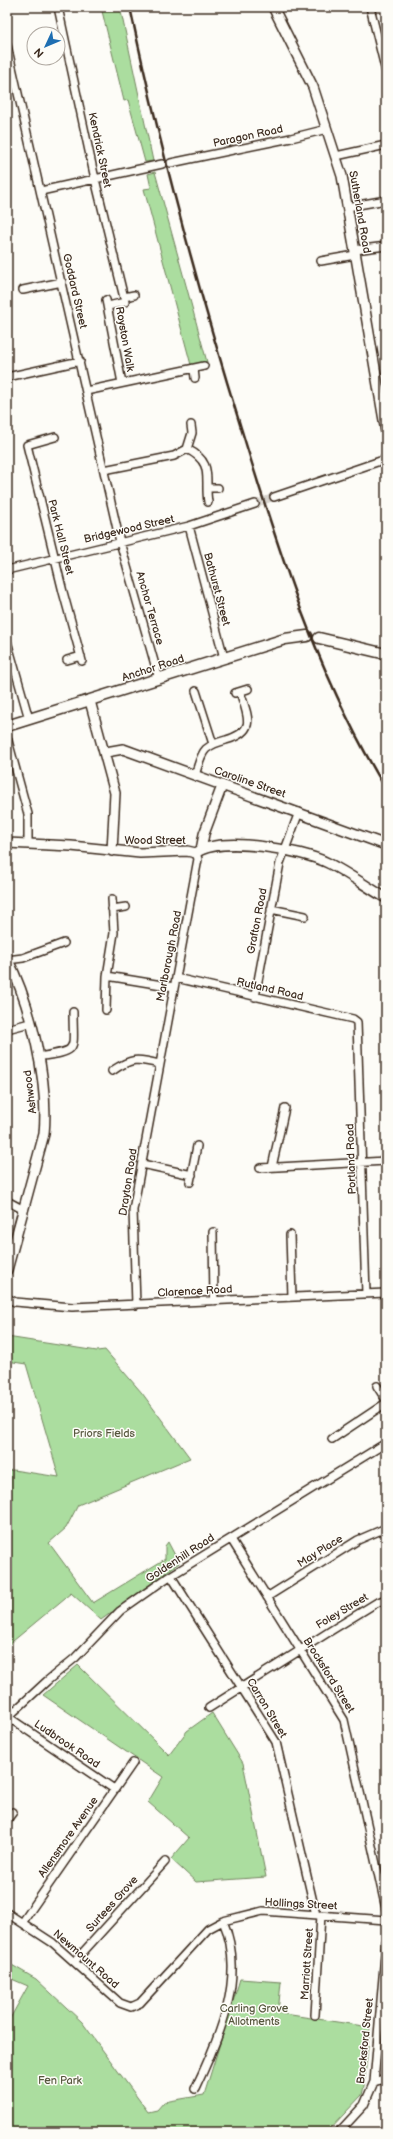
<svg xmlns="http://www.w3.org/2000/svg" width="393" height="2139" viewBox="0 0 393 2139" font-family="'Balsamiq Sans',sans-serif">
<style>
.green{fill:#abdd9f;stroke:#73845e}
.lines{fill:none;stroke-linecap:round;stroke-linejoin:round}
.minor-tunnel{stroke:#d6d2cc;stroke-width:7;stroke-dasharray:7 3.5;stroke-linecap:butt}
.minor-casing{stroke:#3b2a1e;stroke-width:10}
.tertiary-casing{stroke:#3b2a1e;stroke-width:12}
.secondary-casing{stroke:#3b2a1e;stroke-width:13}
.minor{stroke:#fdfcf7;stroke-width:7}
.tertiary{stroke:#fdfcf7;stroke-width:9}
.secondary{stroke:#fdfcf7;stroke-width:10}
.rail{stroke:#3b2a1e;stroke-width:2.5}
.labels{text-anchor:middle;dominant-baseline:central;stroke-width:3;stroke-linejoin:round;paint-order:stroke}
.street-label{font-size:11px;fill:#3b2a1e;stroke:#fdfcf7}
.park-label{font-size:11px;fill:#57573e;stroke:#fdfcf7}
</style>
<rect width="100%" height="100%" fill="#fdfcf7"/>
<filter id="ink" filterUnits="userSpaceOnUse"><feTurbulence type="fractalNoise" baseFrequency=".025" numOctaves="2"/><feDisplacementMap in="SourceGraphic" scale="8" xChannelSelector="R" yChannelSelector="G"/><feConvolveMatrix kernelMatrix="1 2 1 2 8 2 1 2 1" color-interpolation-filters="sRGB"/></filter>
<g filter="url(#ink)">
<!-- green -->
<path class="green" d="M101,7H120L153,161L145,162L128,100L124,101Z
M155,172L207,362L191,365L144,189L151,188L148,174Z
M7,1337L97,1351L105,1350L142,1393L190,1458L78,1505L66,1528L49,1543L93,1603L165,1559V1546L168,1542L179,1563L101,1620L71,1593L7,1646V1471L13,1470L59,1477L26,1364L7,1361Z
M78,1665L169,1755L187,1731L212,1713L243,1763L266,1877L196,1882L171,1859L189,1838L148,1802L163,1777L43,1695Z
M10,1964L36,1979L82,2022L148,2112L157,2110L164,2102L204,2095L240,1979L281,1982L278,2013L370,2027L364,2086L362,2095L327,2132H7V2024L28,1986L7,1977V1969Z"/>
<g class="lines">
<!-- minor-tunnel -->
<path class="minor-tunnel" d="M255,504L274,497"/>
<defs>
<path id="minor" d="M58,7L95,179L125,302L108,306
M370,7L386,72
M7,45L120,542L159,679
M336,156L386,145
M171,163L291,138L327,129
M41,191L162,164
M347,207L386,200
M355,250L386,246
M321,261L355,255
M23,290L62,282
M124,297L134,295
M106,300L122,383
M194,369L195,378
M7,377L80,361
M86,391L204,366
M55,437L27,445L63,592L82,661
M187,449C215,463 204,478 208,502
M187,449L192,433L191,425
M104,470L174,456L187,449
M208,488H218
M274,497L386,459
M189,526L224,658
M7,570L189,526L255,504
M7,641L29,719
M67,660L81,656
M196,691L213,744
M235,693L248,689
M7,737L28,814V844
M195,775C198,767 200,755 206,749C212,744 218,742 226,740C257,731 248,717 240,692
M112,909L126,907
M271,909L305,916
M7,960L23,958L64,943
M107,976L174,987
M176,978L353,1019L357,1022L366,1294
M255,997L280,863L299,812
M106,1010L107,976L114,933L112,899
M7,1029L30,1023
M38,1057C80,1050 73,1053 73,1012
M112,1071C131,1058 137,1058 159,1064
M142,1164L192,1175
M272,1167L285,1108
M260,1168L386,1161
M190,1182L197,1146
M7,1201L22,1209
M213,1232L214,1301
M290,1235L292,1297
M7,1298L15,1302L72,1307L386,1293
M136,1305L133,1210L198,859L196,853
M377,1386L386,1400
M332,1439L386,1403
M231,1539L344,1720L386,1909
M171,1576L276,1742L316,1915
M267,1597L358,1540L386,1528
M209,1708L332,1630L376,1603L386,1599
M8,1717L114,1789
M7,1718L47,1681L75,1658L120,1611L167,1578L386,1443
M7,1820L13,1812
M7,1913L53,1943L120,2003L131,2007L140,2003L208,1929L223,1921L263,1911L386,1920
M22,1923L133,1763
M75,1961L165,1862
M315,2015L321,1915
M374,2082L386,2078
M195,2089C219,2039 247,1976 223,1921
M339,2132L364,2105L374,2082L386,1942"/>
<path id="tertiary" d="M273,7L313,87L342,176L386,432
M90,701L115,793L112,851
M106,752L123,749L386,845
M7,843L71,846L140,853L187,851L196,853C221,835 302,850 328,863C348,873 367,887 386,898
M201,850L204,834L222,786
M7,958C31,1005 49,1082 44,1134L7,1270"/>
<path id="secondary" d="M319,638L386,654
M7,726L285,639L307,636"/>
</defs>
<!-- minor casing -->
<use href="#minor" class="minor-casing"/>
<!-- tertiary casing -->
<use href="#tertiary" class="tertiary-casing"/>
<!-- secondary casing -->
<use href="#secondary" class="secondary-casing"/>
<!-- minor -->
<use href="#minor" class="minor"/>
<!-- tertiary -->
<use href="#tertiary" class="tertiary"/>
<!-- secondary -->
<use href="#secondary" class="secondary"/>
<!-- rail -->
<path class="rail" d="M130,7C160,149 198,289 241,428C279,552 318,677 386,789"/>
</g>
</g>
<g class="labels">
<!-- street labels -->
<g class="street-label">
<text transform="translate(248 136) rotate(-12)">Paragon Road</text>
<text transform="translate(100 150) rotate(78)">Kendrick Street</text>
<text transform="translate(360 212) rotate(80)">Sutherland Road</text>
<text transform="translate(75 291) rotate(77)">Goddard Street</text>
<text transform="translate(125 339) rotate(80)">Royston Walk</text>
<text transform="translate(129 529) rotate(-13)">Bridgewood Street</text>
<text transform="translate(61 537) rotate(76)">Park Hall Street</text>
<text transform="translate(217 589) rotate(75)">Bathurst Street</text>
<text transform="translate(150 608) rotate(74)">Anchor Terrace</text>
<text transform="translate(153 668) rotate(-18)">Anchor Road</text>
<text transform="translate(250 782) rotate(19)">Caroline Street</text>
<text x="155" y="840">Wood Street</text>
<text transform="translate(257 921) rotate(-79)">Grafton Road</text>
<text transform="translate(169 956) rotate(-79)">Marlborough Road</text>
<text transform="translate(270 989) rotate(13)">Rutland Road</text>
<text transform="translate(30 1092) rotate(-97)">Ashwood</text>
<text transform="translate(351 1159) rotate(-92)">Portland Road</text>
<text transform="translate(128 1182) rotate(-81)">Drayton Road</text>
<text transform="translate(195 1291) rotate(-3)">Clarence Road</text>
<text transform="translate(320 1551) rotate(-32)">May Place</text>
<text transform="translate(180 1558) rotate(-33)">Goldenhill Road</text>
<text transform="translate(342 1611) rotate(-31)">Foley Street</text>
<text transform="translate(329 1675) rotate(58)">Brocksford Street</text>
<text transform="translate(267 1708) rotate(59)">Carron Street</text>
<text transform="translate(67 1744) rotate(34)">Ludbrook Road</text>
<text transform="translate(68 1837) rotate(-55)">Allensmore Avenue</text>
<text transform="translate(112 1904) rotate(-48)">Surtees Grove</text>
<text transform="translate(301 1904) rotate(3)">Hollings Street</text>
<text transform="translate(86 1959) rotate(41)">Newmount Road</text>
<text transform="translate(307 1964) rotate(-86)">Marriott Street</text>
<text transform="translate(365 2041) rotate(-84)">Brocksford Street</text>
</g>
<!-- park labels -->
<g class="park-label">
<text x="104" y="1433">Priors Fields</text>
<text x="254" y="2008">Carling Grove<tspan x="254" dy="13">Allotments</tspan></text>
<text x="60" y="2080">Fen Park</text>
</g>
</g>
<!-- margin -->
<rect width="393" height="2139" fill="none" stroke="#fdfcf7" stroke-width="24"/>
<rect x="12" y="12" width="369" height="2115" fill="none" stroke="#3b2a1e" stroke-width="1.5" filter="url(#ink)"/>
<!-- north arrow -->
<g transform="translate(46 46) rotate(226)"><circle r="19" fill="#fdfcf7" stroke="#afa8a0"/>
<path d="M0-3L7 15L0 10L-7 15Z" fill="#1f6fb2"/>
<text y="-6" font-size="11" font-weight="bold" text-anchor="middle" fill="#3b2a1e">N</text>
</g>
</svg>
